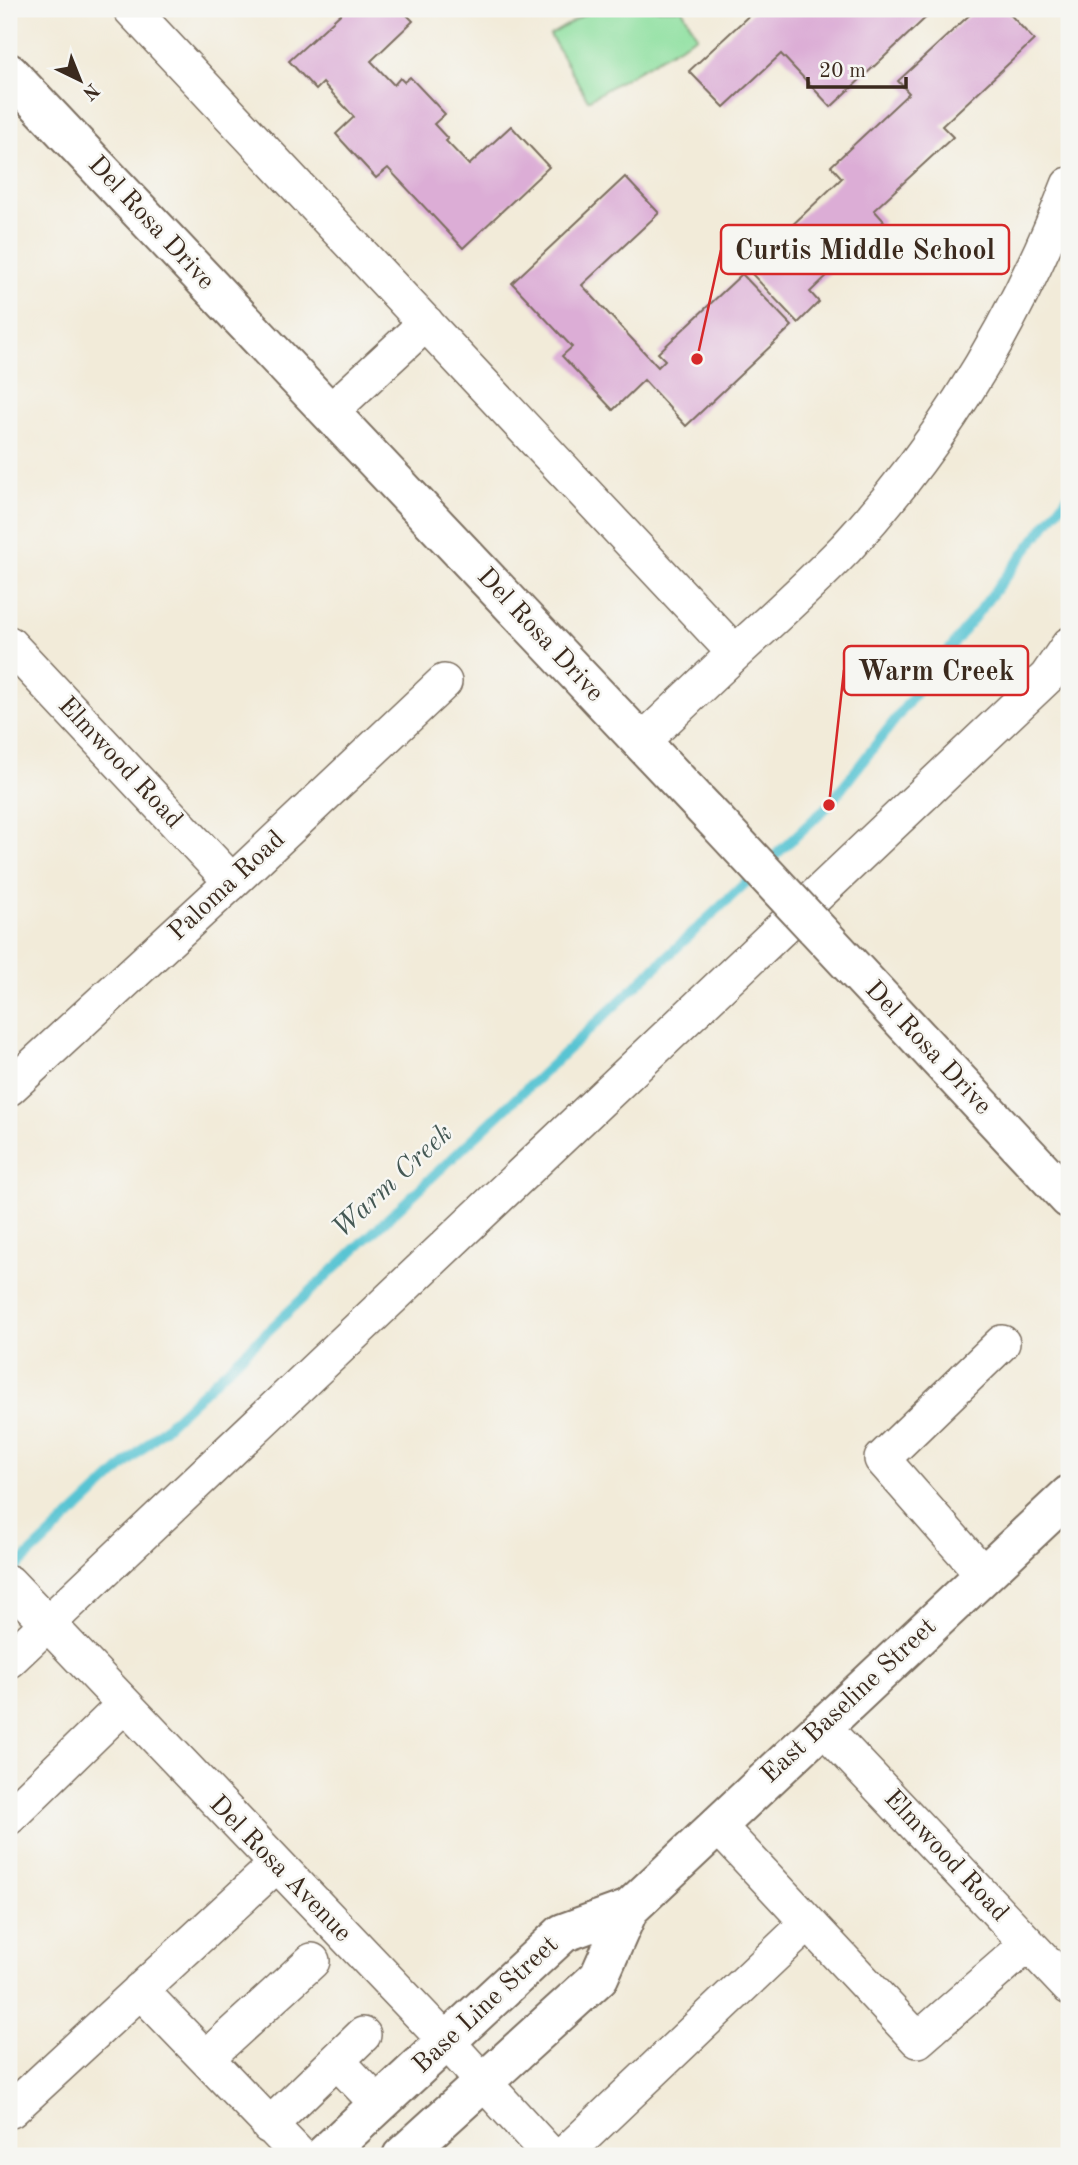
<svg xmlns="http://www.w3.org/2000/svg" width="1078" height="2165" viewBox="0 0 1078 2165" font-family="'Old Standard TT',serif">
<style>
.park{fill:#8fe0a0;stroke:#65855f;stroke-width:2}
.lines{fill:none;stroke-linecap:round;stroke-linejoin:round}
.stream{stroke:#59c4d3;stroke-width:10}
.building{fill:#dcadd6}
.minor-casing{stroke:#7b6e5f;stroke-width:38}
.major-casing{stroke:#7b6e5f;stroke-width:42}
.minor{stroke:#fff;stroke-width:35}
.major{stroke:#fff;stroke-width:38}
.major-bridge-casing{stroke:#7b6e5f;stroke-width:42;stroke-linecap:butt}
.major-bridge{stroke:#fff;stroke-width:38}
.labels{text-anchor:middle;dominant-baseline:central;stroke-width:5;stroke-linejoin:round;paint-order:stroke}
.street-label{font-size:26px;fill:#3b2a1e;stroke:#f6f6f2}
.water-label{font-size:28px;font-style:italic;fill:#445854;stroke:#f6f6f2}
.leader{fill:none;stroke:#d62828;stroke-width:2.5}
.callout-dot{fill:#d62828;stroke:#f6f6f2;stroke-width:2.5}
.callout{fill:#f6f6f2;stroke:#d62828;stroke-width:2.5}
.callout-label{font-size:28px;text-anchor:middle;font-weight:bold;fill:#3b2a1e}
</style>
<rect width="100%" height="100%" fill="#f6f6f2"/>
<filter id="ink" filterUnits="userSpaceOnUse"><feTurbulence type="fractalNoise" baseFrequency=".0143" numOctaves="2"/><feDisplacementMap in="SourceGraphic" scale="14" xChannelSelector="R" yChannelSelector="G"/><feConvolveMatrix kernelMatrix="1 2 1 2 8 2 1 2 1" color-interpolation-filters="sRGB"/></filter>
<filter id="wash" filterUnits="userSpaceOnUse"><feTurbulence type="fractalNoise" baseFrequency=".00686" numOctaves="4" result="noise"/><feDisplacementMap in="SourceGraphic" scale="28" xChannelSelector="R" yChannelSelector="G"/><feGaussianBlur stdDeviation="1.57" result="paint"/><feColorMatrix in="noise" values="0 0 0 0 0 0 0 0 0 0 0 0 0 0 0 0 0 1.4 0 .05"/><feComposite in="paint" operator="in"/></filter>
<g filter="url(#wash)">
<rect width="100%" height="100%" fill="#f2ebd9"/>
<!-- park -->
<path class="park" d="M594,9H682L697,36L588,100L550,35Z"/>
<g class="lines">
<!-- stream -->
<path class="stream" d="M765,865L829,805L1069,495
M9,1574L754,875"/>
</g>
<g id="blocks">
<!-- building -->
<path class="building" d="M346,9H401L413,21L371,61L394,85L400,78L404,82L410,77L445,114L434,124L448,139L446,141L469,165L511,126L549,167L463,248L388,168L376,178L342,141L336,134L354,117L323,83L316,90L289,61Z
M756,9H935L831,107L781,54L724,107L689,71Z
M976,9H1005L1034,40L942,126L953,137L874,210L884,221L810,292L819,302L798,323L737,258L758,238L768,248L842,178L831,166L909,93L898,81Z
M625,177L659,213L582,285L658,367L665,360L658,353L742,274L792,326L686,426L644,380L613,410L562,356L572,347L512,283Z"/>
</g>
</g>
<g filter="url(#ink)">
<use href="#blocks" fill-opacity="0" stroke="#7b6e5f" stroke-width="2"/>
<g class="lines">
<defs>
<path id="minor" d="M131,9L735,653
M330,412L426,323
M9,644L232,882
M641,742C676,710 710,676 745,644C779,613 813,582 845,549C942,444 1017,319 1069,185
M9,1088L232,882L444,682
M984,1575L882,1459L1002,1343
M9,1583L446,2041L551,2156
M9,1660L1047,677L1069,645
M822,1726L1069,1987
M9,1817L124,1705
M717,1825L918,2040L1028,1944
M140,1990L300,2156
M206,2058L312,1961
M337,2061L378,2104
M11,2110L276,1865
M269,2126L363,2035
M563,2156L808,1923"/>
<path id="major" d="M9,73L715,820
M815,927L1069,1199
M323,2156L563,1933L629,1909
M402,2156L599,1977L629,1909L1069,1495"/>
</defs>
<!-- minor casing -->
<use href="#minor" class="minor-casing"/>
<!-- major casing -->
<use href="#major" class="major-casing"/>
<!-- minor -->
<use href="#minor" class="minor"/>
<!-- major -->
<use href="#major" class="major"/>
<defs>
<path id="major-bridge" d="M715,820L815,927"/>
</defs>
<!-- major-bridge casing -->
<use href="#major-bridge" class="major-bridge-casing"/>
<!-- major-bridge -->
<use href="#major-bridge" class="major-bridge"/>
</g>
</g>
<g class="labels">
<!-- street labels -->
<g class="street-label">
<text transform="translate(151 223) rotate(47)">Del Rosa Drive</text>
<text transform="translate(540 635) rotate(47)">Del Rosa Drive</text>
<text transform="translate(120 763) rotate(47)">Elmwood Road</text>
<text transform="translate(227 886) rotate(-43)">Paloma Road</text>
<text transform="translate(928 1048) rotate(47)">Del Rosa Drive</text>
<text transform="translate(849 1701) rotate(-43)">East Baseline Street</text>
<text transform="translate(946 1856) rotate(47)">Elmwood Road</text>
<text transform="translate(280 1869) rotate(46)">Del Rosa Avenue</text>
<text transform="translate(486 2005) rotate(-43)">Base Line Street</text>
</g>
<!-- water labels -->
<g class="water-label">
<text transform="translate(393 1182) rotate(-43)">Warm Creek</text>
</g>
</g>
<!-- callouts -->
<path class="leader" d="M697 359L721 250M829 805L844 670"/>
<g class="callout-dot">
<circle cx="697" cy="359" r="7"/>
<circle cx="829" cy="805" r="7"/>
</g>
<g class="callout">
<rect x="721" y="225" width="288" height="49" rx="7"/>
<rect x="844" y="646" width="184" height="49" rx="7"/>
</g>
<g class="callout-label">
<text x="865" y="259">Curtis Middle School</text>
<text x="936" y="680">Warm Creek</text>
</g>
<!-- margin -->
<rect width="1078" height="2165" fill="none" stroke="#f6f6f2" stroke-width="35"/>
<!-- north arrow -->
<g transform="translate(80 80) rotate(137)" stroke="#f6f6f2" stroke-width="5" paint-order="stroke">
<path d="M0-5L12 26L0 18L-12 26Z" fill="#3b2a1e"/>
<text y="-10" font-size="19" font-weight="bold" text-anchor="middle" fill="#3b2a1e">N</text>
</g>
<!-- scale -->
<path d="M808 77v10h98v-10" fill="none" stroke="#3b2a1e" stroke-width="3.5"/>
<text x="819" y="77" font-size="21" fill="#3b2a1e" stroke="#f6f6f2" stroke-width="5" paint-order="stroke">20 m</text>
</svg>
